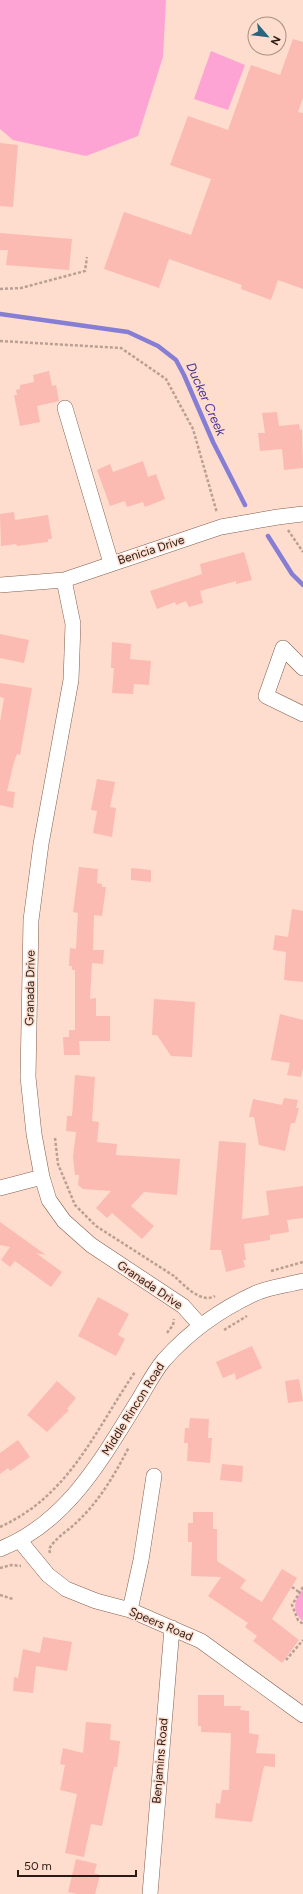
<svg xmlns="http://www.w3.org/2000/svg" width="303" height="1894" viewBox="0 0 303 1894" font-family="Figtree,sans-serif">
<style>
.green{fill:#fda4d4}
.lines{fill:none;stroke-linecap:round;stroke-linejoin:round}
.stream{stroke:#867ed4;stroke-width:4.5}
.building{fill:#fbbab2}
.minor-casing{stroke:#82604f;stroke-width:16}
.path{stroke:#ba9f93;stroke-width:2.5;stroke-dasharray:3 2;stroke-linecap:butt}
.minor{stroke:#fff;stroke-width:15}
.labels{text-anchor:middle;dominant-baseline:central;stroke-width:3;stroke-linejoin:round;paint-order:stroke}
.street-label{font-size:12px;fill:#291b14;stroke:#feddce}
.water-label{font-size:13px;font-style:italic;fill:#483499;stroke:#feddce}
</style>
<rect width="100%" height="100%" fill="#feddce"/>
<!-- green -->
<path class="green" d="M0,0H166L163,57L138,136L86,156L13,140L0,129Z
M211,51L245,65L228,110L194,99Z
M303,1589V1621C291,1611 294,1601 303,1589Z"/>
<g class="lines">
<!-- stream -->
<path class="stream" d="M0,314L128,332L158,346L176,360L184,375L213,442L245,505
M268,536L292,574L303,585"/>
</g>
<!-- building -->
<path class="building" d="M293,39L303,42V98L298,112L303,113V289L278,280L271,300L241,289L242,285L169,259L159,288L104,269L124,212L191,235L211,179L170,165L188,116L228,130L251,65L280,75Z
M0,143L18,145L13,207L0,206Z
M0,233L72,239L69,270L6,265L8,250H0Z
M49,371L52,386L56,385L59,401L37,406L40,422L20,426L14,395H17L16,390L20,389V385L34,382L33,375Z
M277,412L279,426L299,424L300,430L302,429L303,468L284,470L282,449L260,451L258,433H265L262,413Z
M143,461L148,477L156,474L165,499L145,507L143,502L127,507L125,501L110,506L97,470L110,464L113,472Z
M14,512L15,520L48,515L52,539H48V542L17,546L16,544L1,546L0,514Z
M244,552L252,580L236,584V581L200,591L203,603L189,607L186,601L176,605L175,602L157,609L150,591L202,574L200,564Z
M0,634L29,640L24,663L0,658Z
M112,642L131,644L130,659L151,661L149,685L134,684L133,694L112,693L114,668H111Z
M0,683L32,688L20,755L17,754L14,762L7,791L15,792L13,808L0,805V722L4,698L0,697Z
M97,779L115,782L110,807L116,808L112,837L93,833L97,811L91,810Z
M79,867L98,869L97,883L102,884V887H106L102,916L94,915L93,950H104L103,964L92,963L90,999L96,998V1016H110V1041H79L80,1055H64L63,1037H69V1030H75V970H72V966H69L70,948L76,949L78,913L73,912Z
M131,868L151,870V882L131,880Z
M292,909L303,911V982L284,980L286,952L273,950L275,935L288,937Z
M154,999L195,1002L192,1057L171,1056L157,1035H152Z
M280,1014L303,1020V1068L301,1077L287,1075L290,1063L271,1060Z
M75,1075L95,1077L92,1121L99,1122L97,1142L117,1144L116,1155L180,1159L177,1195L144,1192L131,1206L154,1226L142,1239L112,1213L107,1218L96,1208L111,1191L83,1189L78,1185L79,1175H75L73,1157L76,1132L66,1131L67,1116H72Z
M284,1098L298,1100L296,1108H299L295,1123H291L285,1151L259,1145L254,1117H249L253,1099L282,1105Z
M219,1141L246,1143L242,1219L269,1215L266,1191L303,1186V1218L287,1220L289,1232L270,1235V1240L244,1244L246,1260H243L245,1267L226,1272L221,1250H210Z
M0,1222L46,1255L36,1253L62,1272L51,1287L15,1261L10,1267L1,1260L10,1247L0,1245Z
M98,1297L129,1314L118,1335L125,1339L116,1356L78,1336Z
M252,1346L262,1368L236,1380L235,1373L223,1378L216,1362Z
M299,1379L303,1401L288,1403L285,1381Z
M57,1381L76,1398L67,1409L69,1410L47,1432L27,1415Z
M190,1418L209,1419L208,1438H212L210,1463L187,1461L188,1443H184L185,1428H189Z
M18,1440L30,1457L10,1471L8,1468L0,1474V1453Z
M222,1464L243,1466L242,1482L220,1480Z
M193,1512H213V1529H217V1561L246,1580L240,1588L262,1602L282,1569L297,1578L272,1619L299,1640L282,1663L253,1641L257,1636L245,1627L248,1623L208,1596L221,1577L191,1576L192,1542H188V1523H193Z
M43,1637L72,1642L67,1671L36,1666L33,1693L13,1691L14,1677L18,1678L23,1649L40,1653Z
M198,1695H224V1706H241L240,1710L249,1711V1733L259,1735L256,1753L275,1754V1767L264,1766L252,1822L215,1818L216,1803L220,1804L222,1790H229L231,1733L201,1732V1726H198Z
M86,1722L111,1724L110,1740L120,1741L117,1767H114L102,1826L91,1824L84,1857L65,1853L77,1794L60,1790L65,1765L60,1764L63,1748L83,1753Z
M76,1859L97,1864L94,1873L100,1875L95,1894H77L68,1892Z"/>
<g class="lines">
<defs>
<path id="minor" d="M65,408L111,563
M64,580L73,624L71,680L41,844L31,920L28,1077L34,1134L42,1177L49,1200L64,1221L91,1245L183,1306L200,1325
M0,585L64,580L221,527L278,517L303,514
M303,668L283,648L266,696L303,714
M0,1188L42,1177
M20,1541L48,1575L66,1589L96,1601L130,1610L201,1641L303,1715
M0,1549C66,1523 100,1462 136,1404C145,1390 153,1373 164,1360C189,1332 221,1309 256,1293C270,1287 288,1285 303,1281
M130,1610L141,1560L154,1476
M150,1894L172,1628"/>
</defs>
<!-- minor casing -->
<use href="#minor" class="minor-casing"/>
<!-- path -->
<path class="path" d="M0,289L21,288L85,271L87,257
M0,341L121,348L166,379L193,429L217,513
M288,530L303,552
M55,1138L58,1164L75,1205L96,1226L174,1276C184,1285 201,1304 215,1296
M271,1271L303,1262
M224,1330L247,1316
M167,1333L173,1325L174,1319
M0,1527C70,1495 94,1432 135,1372
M50,1553L49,1549C56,1537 68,1531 78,1521C100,1500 115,1474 129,1447
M0,1568L11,1565L21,1566
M292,1587L299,1592
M303,1587L292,1605L298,1620L303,1624
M0,1595L13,1599
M286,1660L303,1640"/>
<!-- minor -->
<use href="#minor" class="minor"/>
</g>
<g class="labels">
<!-- street labels -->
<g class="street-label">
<text transform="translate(151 550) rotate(-18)">Benicia Drive</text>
<text transform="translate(30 988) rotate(-89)">Granada Drive</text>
<text transform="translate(150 1285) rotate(34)">Granada Drive</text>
<text transform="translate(133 1409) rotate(-58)">Middle Rincon Road</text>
<text transform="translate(161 1624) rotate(23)">Speers Road</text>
<text transform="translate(160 1761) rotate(-85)">Benjamins Road</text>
</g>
<!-- water labels -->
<g class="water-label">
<text transform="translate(206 399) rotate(66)">Ducker Creek</text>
</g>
</g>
<!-- north arrow -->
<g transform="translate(267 36) rotate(118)"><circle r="19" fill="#feddce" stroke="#a98f84"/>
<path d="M0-3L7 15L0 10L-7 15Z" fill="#29667d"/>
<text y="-6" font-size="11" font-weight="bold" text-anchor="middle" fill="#291b14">N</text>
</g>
<!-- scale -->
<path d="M18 1870v6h118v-6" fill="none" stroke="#291b14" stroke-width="2"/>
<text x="24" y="1870" font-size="12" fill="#291b14" stroke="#feddce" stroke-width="3" paint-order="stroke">50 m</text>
</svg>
